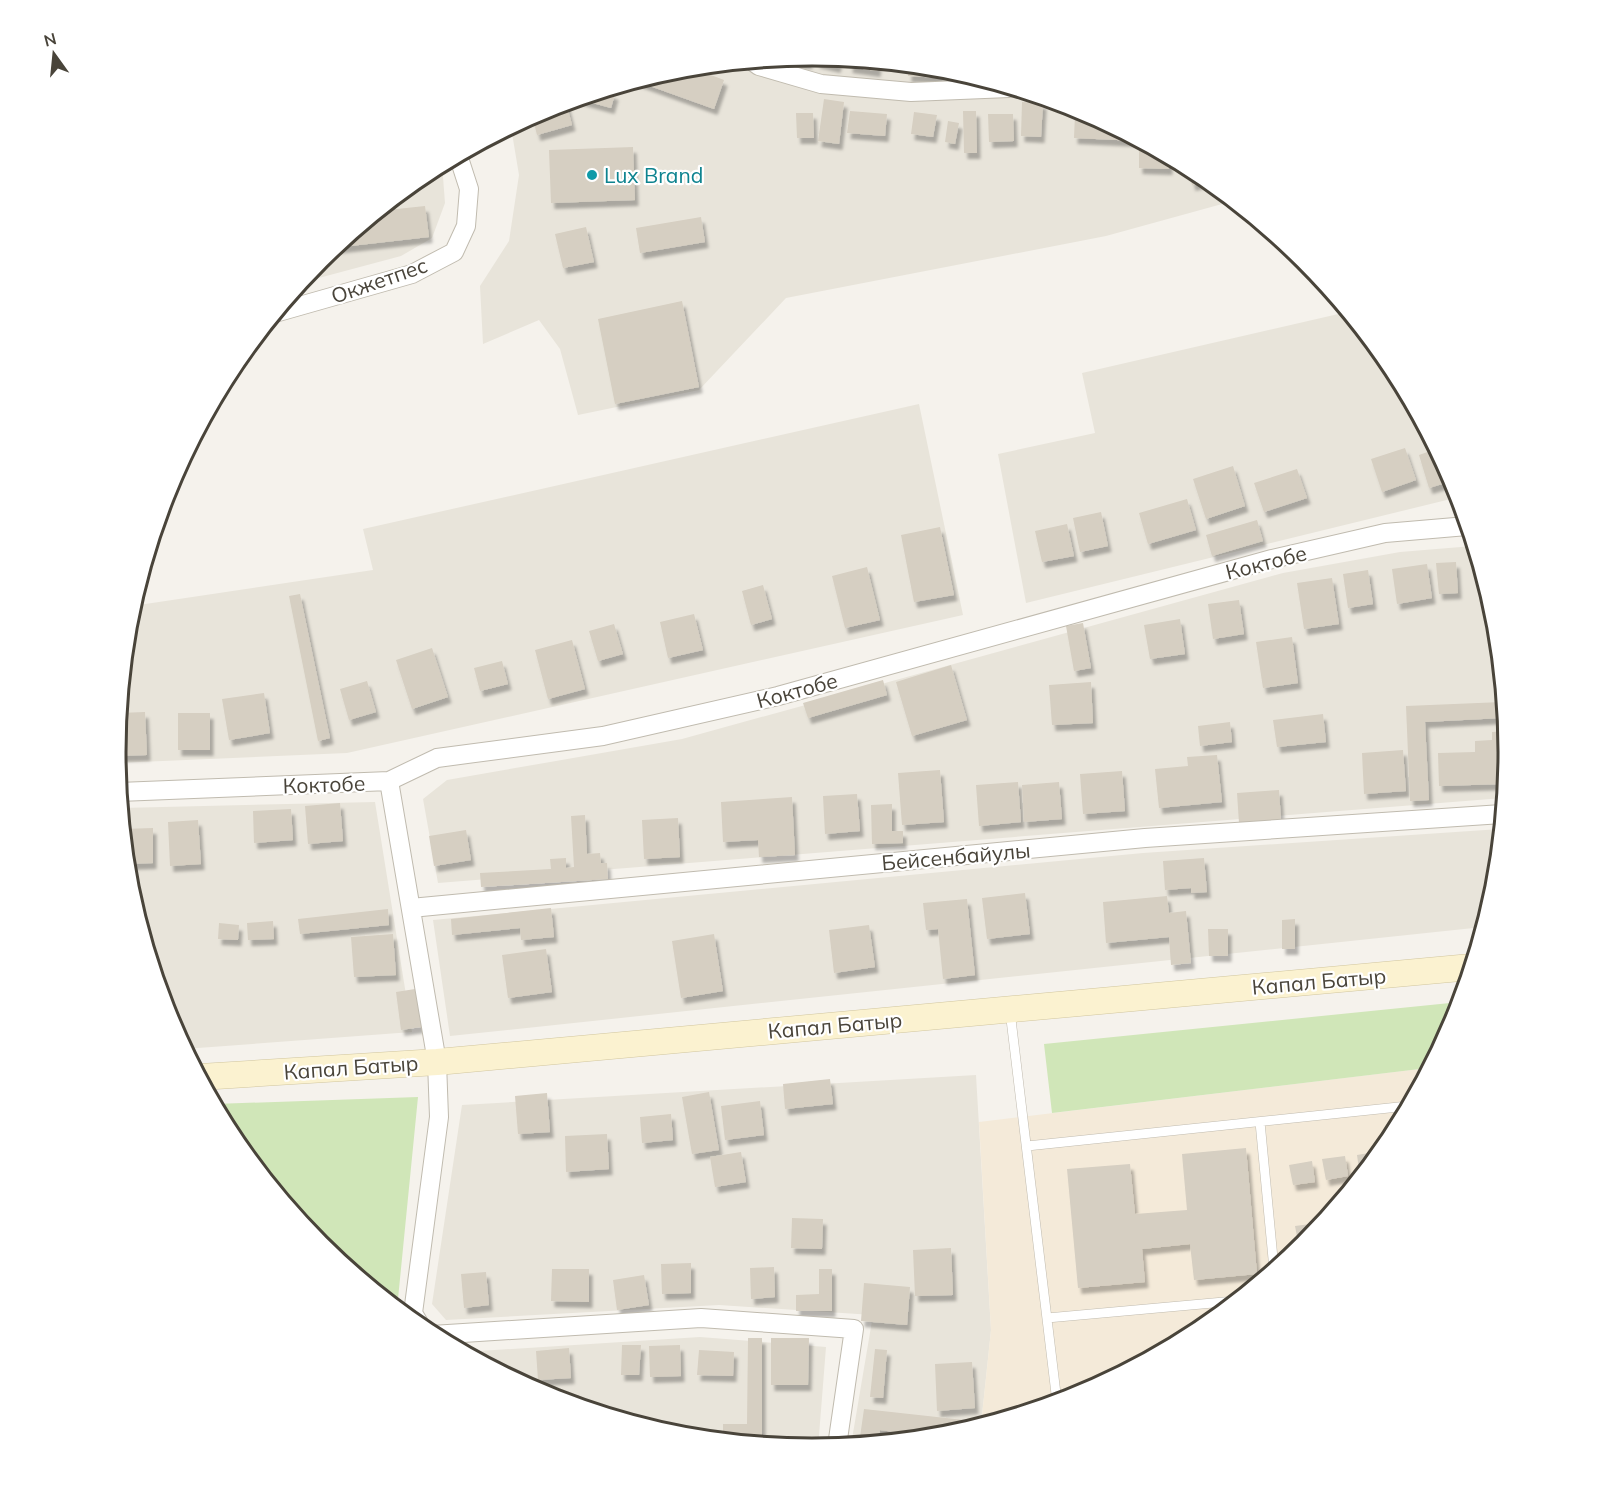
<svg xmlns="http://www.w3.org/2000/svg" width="1623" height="1504" viewBox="0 0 1623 1504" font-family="Mulish,sans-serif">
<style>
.residential{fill:#e8e4da}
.commercial{fill:#f4ead9}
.green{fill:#d0e6b8}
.building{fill:#d6cfc2;filter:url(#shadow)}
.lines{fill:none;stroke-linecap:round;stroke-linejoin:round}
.lane-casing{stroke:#c0bbaf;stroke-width:10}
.street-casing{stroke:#c0bbaf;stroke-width:20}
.secondary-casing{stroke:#d1c69f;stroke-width:27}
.lane{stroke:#fff;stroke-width:9}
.street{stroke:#fff;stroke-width:18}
.secondary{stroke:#fbf2d0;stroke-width:26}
.culture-dot{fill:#0f9aa8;stroke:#fff;stroke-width:2}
.labels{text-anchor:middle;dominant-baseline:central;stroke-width:4.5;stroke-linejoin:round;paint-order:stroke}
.culture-label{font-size:21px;fill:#0d838f;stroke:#fff;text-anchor:start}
.street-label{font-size:21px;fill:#49443a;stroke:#fff}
.rim{fill:none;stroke:#49443a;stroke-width:3}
</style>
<defs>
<filter id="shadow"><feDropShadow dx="3.5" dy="6" stdDeviation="1.5" flood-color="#0004"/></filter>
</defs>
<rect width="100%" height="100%" fill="#f5f2ec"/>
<!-- residential -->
<path class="residential" d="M812,56L948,69L1078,109L1199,173L1233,201L1106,236L786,298L699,390L578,415L560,349L539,320L483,344L480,286L509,241L519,175L511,127L545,108L676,69Z
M442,164L445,203L432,238L401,256L300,283L319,259L425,173Z
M1347,312L1391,365L1455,486L1459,497L1026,603L998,454L1095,433L1082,373Z
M919,404L963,615L347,753L116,763L115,752L128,616L132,606L373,570L363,529Z
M1473,546L1495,616L1508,752L1503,798L438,883L423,799L447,780L682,739L1283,573L1400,552Z
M375,802L412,1032L184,1049L168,1018L128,888L121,808Z
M1500,829L1495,888L1483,927L450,1036L433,920L1143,853Z
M976,1075L991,1330L981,1425L947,1435L851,1445L873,1315L719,1305L446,1320L432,1304L462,1105Z
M700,1337L826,1347L818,1448L675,1435L545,1395L463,1352Z"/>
<!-- commercial -->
<path class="commercial" d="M1428,1068L1390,1139L1304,1245L1198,1331L1078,1396L981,1425L991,1330L979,1122Z"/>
<!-- green -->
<path class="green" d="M1460,1002L1455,1019L1428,1068L1052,1113L1044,1044Z
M418,1097L397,1309L319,1244L232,1139L214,1104Z"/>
<!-- building -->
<path class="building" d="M802,56H809V63L791,62V58Z
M817,56L839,58L837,67L816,62Z
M850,59L878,62L877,71L849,67Z
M908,65L942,68L941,78L908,76Z
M690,67L724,80L714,109L636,81L676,69Z
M947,69L958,72L957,82H946Z
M604,91L615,94L611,108L578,99Z
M824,99L844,102L839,144L818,141Z
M566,102L572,125L537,135L532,115L545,108Z
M1022,102L1043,103L1041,137L1021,136Z
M850,111L887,114L885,136L847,133Z
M963,111H976L977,153H964Z
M914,112L937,115L933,137L911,134Z
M796,113H813L814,138H797Z
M988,114H1013L1014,141L989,142Z
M1075,114H1089L1138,141L1074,138Z
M948,121L959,123L955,144L945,142Z
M1139,143L1169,157V169L1139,168Z
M633,147L635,200L551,203L549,150Z
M1192,170L1199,173L1208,181L1192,185L1189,171Z
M425,206L429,237L333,248L378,211Z
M701,217L705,242L640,253L636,228Z
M586,227L594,262L563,268L555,234Z
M682,301L699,387L615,404L598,319Z
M1405,448L1416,480L1382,492L1371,459Z
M1436,449L1452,481L1429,488L1419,455Z
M1233,466L1245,506L1206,519L1193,479Z
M1297,469L1307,498L1264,512L1254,483Z
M1187,499L1196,530L1148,544L1139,513Z
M1101,512L1108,546L1080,552L1073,518Z
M1257,520L1263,541L1212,556L1206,535Z
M1067,524L1074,556L1042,562L1035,531Z
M940,527L954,595L914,602L901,535Z
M1456,562L1458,593L1439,594L1436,563Z
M1427,564L1432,598L1397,604L1392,569Z
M867,567L880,620L845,628L832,576Z
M1368,570L1373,604L1348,608L1343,574Z
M1332,578L1339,624L1304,629L1297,583Z
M763,585L772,619L751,625L742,591Z
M300,594L330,738L318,741L289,596Z
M1487,594L1495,616L1499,658L1491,659Z
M1239,600L1244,634L1213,639L1208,604Z
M694,614L703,650L668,658L660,622Z
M1180,619L1185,654L1150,659L1144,625Z
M1083,623L1091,668L1074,671L1066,626Z
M614,624L623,654L598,661L589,631Z
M1292,637L1298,683L1263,688L1256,642Z
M572,640L585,689L548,699L535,650Z
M432,648L448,697L412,709L396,660Z
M502,661L508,684L480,691L474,668Z
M951,665L967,720L912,736L896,682Z
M883,680L887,695L808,718L803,703Z
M367,681L376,712L349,720L340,689Z
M1091,682L1093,723L1052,725L1049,685Z
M264,693L270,733L229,740L222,699Z
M1502,702V718L1425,722L1429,800L1410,801L1406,706Z
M145,712L147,755L115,756L119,713Z
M178,713H210V750H178Z
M1323,714L1326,742L1277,747L1273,720Z
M1230,722L1232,742L1200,746L1198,726Z
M1506,731L1508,752L1505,784L1439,786L1438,753L1475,752V741L1492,740V732Z
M1403,750L1406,791L1364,794L1362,753Z
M1217,755L1222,802L1159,808L1155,769L1188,766L1187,757Z
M940,770L944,822L902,825L898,773Z
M1122,771L1125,811L1083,814L1080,774Z
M1018,782L1021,822L979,826L976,785Z
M1059,782L1062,819L1024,822L1022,785Z
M1279,790L1281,820L1239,823L1237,793Z
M857,794L860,831L825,834L823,796Z
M792,797L795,855L759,857L758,840L723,842L721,802Z
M340,803L343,841L308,844L305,806Z
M892,804V831H903V843L872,844L871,805Z
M291,809L293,840L254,843L253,811Z
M585,815L587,854L600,853L601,863H607L608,879L481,887L480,873L551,869L550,859L566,858V868L574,867L571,816Z
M678,818L680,857L644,859L642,820Z
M198,820L201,864L170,866L168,822Z
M153,828V863L126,864L123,829Z
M466,830L471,860L434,866L429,836Z
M1204,858L1207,892L1191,893V888L1165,890L1163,861Z
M1025,893L1030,934L987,939L982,898Z
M1167,896L1169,913L1186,911L1191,963L1171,965L1169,937L1106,943L1103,902Z
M967,899L975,975L943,979L938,929L926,930L923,903Z
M551,908L554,937L521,940L520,928L452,935L451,919Z
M388,909L389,925L300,934L298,919Z
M1295,919V949H1282V920Z
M273,921L274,939L248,940L247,923Z
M219,923L239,925L238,940L218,939Z
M869,925L875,967L834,973L829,930Z
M1208,929H1228V956H1209Z
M393,934L396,975L354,977L351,937Z
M714,934L723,991L681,998L672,941Z
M546,949L552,992L508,998L502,955Z
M415,989L421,1027L401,1030L396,992Z
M830,1079L833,1104L785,1109L783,1084Z
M709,1092L719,1150L692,1154L682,1097Z
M547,1093L550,1132L518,1134L515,1096Z
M760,1101L764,1135L725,1140L721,1106Z
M671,1114L673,1140L642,1143L640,1117Z
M607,1134L609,1169L566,1172L565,1136Z
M1246,1148L1257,1274L1194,1280L1190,1244L1142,1249L1145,1282L1078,1288L1067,1169L1130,1164L1135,1214L1187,1210L1182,1154Z
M1381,1151L1360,1176L1357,1155Z
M741,1152L746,1182L715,1187L710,1157Z
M1345,1156L1348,1176L1326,1180L1322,1159Z
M1312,1161L1315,1182L1293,1185L1289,1165Z
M792,1218L823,1219L822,1249L791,1248Z
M1318,1223L1319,1227L1304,1245L1299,1247L1295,1226Z
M951,1248L953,1295L915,1296L913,1250Z
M691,1263V1293L662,1294L661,1264Z
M774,1267L775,1297L751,1299L750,1268Z
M552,1269H589V1302L551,1301Z
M819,1269H832V1311H796V1295L819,1294Z
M486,1272L489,1305L464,1308L461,1274Z
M644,1275L649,1305L617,1310L613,1280Z
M864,1283L910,1287L907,1325L861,1321Z
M748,1338H762V1438H723V1424H747Z
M771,1338H809L808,1385H771Z
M622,1345H641L639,1375H621Z
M680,1345L681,1376L650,1377L649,1346Z
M569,1348L571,1378L538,1380L536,1351Z
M875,1349L887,1350L883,1398L870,1397Z
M699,1350L734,1352L733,1376L697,1375Z
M487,1356L489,1366L474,1358Z
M972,1362L975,1408L937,1411L935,1364Z
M546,1395H579L580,1406L546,1396Z
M864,1409L964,1420L963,1430L947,1435L932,1437L880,1430L878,1442L859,1444Z
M770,1435L813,1439L812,1448L770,1444Z"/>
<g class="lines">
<defs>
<path id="lane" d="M1010,1011L1057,1402
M1260,1122L1274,1269
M1027,1146L1408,1106
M1047,1318L1235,1301"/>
<path id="street" d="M752,61L759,66L821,84L911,92L1009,88
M275,313L412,274L454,252L466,226L469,189L458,155
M389,781L437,1062L439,1117L413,1313L423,1330
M119,792L389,781L437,758L603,736L778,696L1272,559L1385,533L1467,526
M411,908L1145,838L1502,814
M432,1335L701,1318L854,1329L837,1446"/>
<path id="secondary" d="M200,1077L437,1062L1471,967"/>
</defs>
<!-- lane casing -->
<use href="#lane" class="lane-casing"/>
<!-- street casing -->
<use href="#street" class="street-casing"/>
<!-- secondary casing -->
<use href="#secondary" class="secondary-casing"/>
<!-- lane -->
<use href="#lane" class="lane"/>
<!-- street -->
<use href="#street" class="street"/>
<!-- secondary -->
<use href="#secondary" class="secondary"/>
</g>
<!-- markers -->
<circle class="culture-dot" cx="592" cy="175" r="6"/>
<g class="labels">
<!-- culture labels -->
<g class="culture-label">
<text x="604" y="175">Lux Brand</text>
</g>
<!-- street labels -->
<g class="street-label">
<text transform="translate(379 280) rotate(-19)">Окжетпес</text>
<text transform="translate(1266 562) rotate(-14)">Коктобе</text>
<text transform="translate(797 690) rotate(-15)">Коктобе</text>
<text transform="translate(324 784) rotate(-2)">Коктобе</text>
<text transform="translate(956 856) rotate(-5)">Бейсенбайулы</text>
<text transform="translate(1319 981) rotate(-5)">Капал Батыр</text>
<text transform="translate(835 1025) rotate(-5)">Капал Батыр</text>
<text transform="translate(351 1067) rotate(-4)">Капал Батыр</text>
</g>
</g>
<!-- crop -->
<path d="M0 0H1623V1504H0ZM126 752a686 686 0 1 1 1372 0a686 686 0 1 1-1372 0Z" fill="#fff" fill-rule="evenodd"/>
<path class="rim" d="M126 752a686 686 0 1 1 1372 0a686 686 0 1 1-1372 0Z"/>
<!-- north arrow -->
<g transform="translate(54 54) rotate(345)" stroke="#ffffff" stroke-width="4.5" paint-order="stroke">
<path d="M0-4.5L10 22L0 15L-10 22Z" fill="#49443a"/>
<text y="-9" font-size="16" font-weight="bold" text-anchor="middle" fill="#49443a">N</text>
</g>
</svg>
